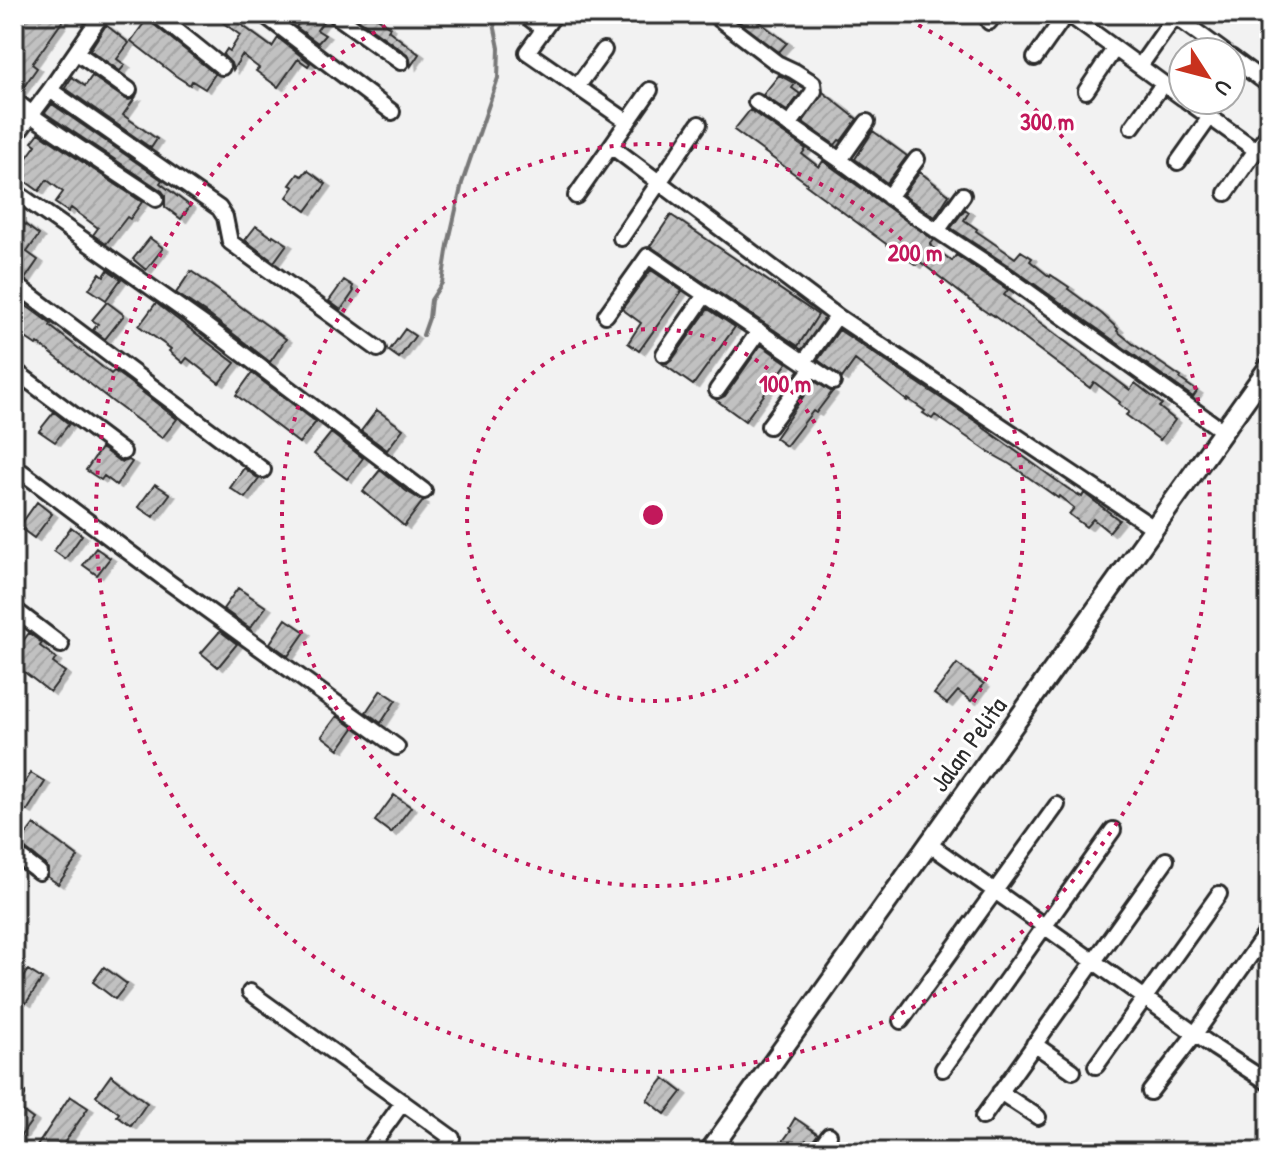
<svg xmlns="http://www.w3.org/2000/svg" width="1283" height="1166" viewBox="0 0 1283 1166" font-family="'Patrick Hand',sans-serif">
<style>
.lines{fill:none;stroke-linecap:round;stroke-linejoin:round}
.stream{stroke:#787878;stroke-width:4}
.building{fill:url(#building-hatch);stroke:#2b2b2b;stroke-width:2;filter:url(#shadow)}
.minor-casing{stroke:#2b2b2b;stroke-width:20}
.tertiary-casing{stroke:#2b2b2b;stroke-width:24}
.minor{stroke:#fff;stroke-width:14}
.tertiary{stroke:#fff;stroke-width:18}
.ring{fill:none;stroke:#c2185b;stroke-width:4;stroke-dasharray:4 8}
.labels{text-anchor:middle;dominant-baseline:central;stroke-width:6;stroke-linejoin:round;paint-order:stroke}
.street-label{font-size:26px;fill:#2b2b2b;stroke:#fff}
.centre{fill:#c2185b;stroke:#fff;stroke-width:4}
.ring-label{font-size:24px;text-anchor:middle;font-weight:bold;fill:#c2185b;stroke:#fff;stroke-width:6;stroke-linejoin:round;paint-order:stroke}
</style>
<defs>
<pattern id="building-hatch" width="6" height="6" patternUnits="userSpaceOnUse" patternTransform="scale(2)"><rect width="6" height="6" fill="#c1c1c1"/><path d="M-1 1l2-2M0 6l6-6M5 7l2-2" fill="none" stroke="#a6a6a6"/></pattern>
<filter id="shadow"><feDropShadow dx="5.5" dy="3" stdDeviation="0" flood-color="#0004"/></filter>
</defs>
<rect width="100%" height="100%" fill="#f2f2f2"/>
<filter id="ink" filterUnits="userSpaceOnUse"><feTurbulence type="fractalNoise" baseFrequency=".0125" numOctaves="2"/><feDisplacementMap in="SourceGraphic" scale="16" xChannelSelector="R" yChannelSelector="G"/><feConvolveMatrix kernelMatrix="1 2 1 2 8 2 1 2 1" color-interpolation-filters="sRGB"/></filter>
<g filter="url(#ink)">
<g class="lines">
<!-- stream -->
<path class="stream" d="M423,335L429,318L431,300L442,283L448,245L462,183L498,78L499,48L492,14"/>
</g>
<!-- building -->
<path class="building" d="M29,14H57L64,19L32,64L37,68L20,92L14,90V35Z
M211,14H240L235,20L272,47L278,38L310,63L308,66L298,59L278,87L256,71L259,68L242,55L233,70L231,63L223,55L227,49L230,51L240,35Z
M305,14H324L325,19L317,30L325,35L318,43L296,27Z
M351,14H372L390,27L388,30L419,54L411,66L410,59L407,54Z
M729,14H749L787,43L779,52Z
M147,19L215,74L205,89L192,81L190,85L176,76L131,41Z
M106,25L129,43L117,59L125,65L120,71L90,50Z
M779,75L795,84L792,88L800,94L787,111L763,95Z
M92,76L124,98L129,100L135,98L123,115L157,139L151,148L65,88L72,77L85,86Z
M823,92L857,119L841,141L839,140L835,145L803,122Z
M52,104L162,180L160,183L190,206L181,219L165,207V195L162,191L45,113Z
M750,110L806,149L802,154L819,167L823,161L934,240L930,245L952,261L956,255L1008,290L1004,295L1018,306L1130,390L1135,383L1162,404L1159,407L1175,420L1160,440L1126,415L1129,412L1119,404L1120,402L1094,382L1090,388L990,313L989,314L976,305L919,261L916,265L897,252L806,185L807,183L734,130Z
M873,131L907,156L887,183L855,159Z
M39,133L142,202L130,219L127,217L106,244L93,235L98,228L71,208L68,212L55,203L63,192L47,180L39,191L15,174L36,145L32,142Z
M307,170L326,184L306,211L287,197L294,187L290,185L298,174L302,176Z
M920,172L949,195L935,217L903,195Z
M965,209L969,212L964,220L977,229L976,231L1015,258L1021,251L1032,258L1030,261L1050,277L1051,275L1069,287L1068,289L1102,314L1118,329L1117,331L1133,344L1181,377L1180,379L1197,391L1193,397L1012,268L951,228Z
M671,215L818,315L798,346L650,246Z
M14,216L39,235L27,252L38,260L25,279L14,271Z
M256,226L272,237L273,235L287,244L274,262L245,240Z
M150,238L163,248L146,270L133,259Z
M108,270L121,279L106,300L89,289L100,273L104,276Z
M651,270L682,291L639,351L628,343L641,323L622,309Z
M191,271L286,339L270,362L209,315L176,293Z
M344,280L353,286L352,289L354,291L341,310L329,301Z
M107,302L124,315L105,339L93,330L98,324L92,320Z
M156,303L235,363L219,383L187,358L183,363L169,351L171,349L139,326Z
M25,305L51,324L50,326L111,374L114,371L128,381L177,419L162,438L113,402L38,343L36,345L14,330V321Z
M708,309L735,327L693,385L663,364L668,363L672,360Z
M405,329L415,336L399,358L389,351Z
M839,330L981,425V426L1067,488L1082,497L1084,493L1119,520L1109,532L1093,519L1086,527L1069,514L1074,508L1059,496L1058,498L1008,463L990,453L935,415L932,419L923,413L925,411L908,399L907,401L855,360L842,378L818,360Z
M761,345L787,363L745,421L716,400L725,396Z
M252,373L316,422L299,443L236,395Z
M814,381L832,392L816,413L813,411L786,446L775,438Z
M377,410L403,429L387,450L361,431Z
M54,412L69,424L55,442L39,431Z
M331,433L363,458L347,479L314,454Z
M101,448L118,460L123,462L129,460L132,462L116,485L104,476L101,480L86,470Z
M244,468L259,479L245,498L230,488Z
M380,470L406,491L423,501L404,526L363,491Z
M155,484L170,494L153,517L138,507Z
M37,502L52,514L34,538L19,527Z
M71,527L82,535L65,559L54,551Z
M96,548L110,558L97,575L83,565Z
M238,588L266,607L250,628L223,609Z
M286,619L305,632L288,656L270,643Z
M220,631L237,644L218,667L201,653Z
M29,633L42,643L40,646L56,658L53,663L65,672L50,692L14,664V635L23,641Z
M957,664L984,684L971,701L958,691L947,704L934,694Z
M381,690L396,700L381,723L366,712Z
M337,716L354,728L339,749L322,736Z
M31,773L45,782L27,811L14,803V800Z
M394,795L411,807L391,833L375,821Z
M34,824L78,857L58,884L48,877V869L46,865L19,844Z
M104,967L127,984L115,999L93,982Z
M28,970L42,979L26,1003L14,995V990Z
M111,1075L147,1103L131,1126L117,1116L119,1113L96,1096Z
M664,1078L682,1092L665,1114L647,1100Z
M70,1096L88,1108L58,1152H46L37,1146Z
M14,1105L33,1119L14,1145Z
M795,1118L818,1134L811,1143L806,1140L798,1152H775L791,1130L789,1128Z"/>
<g class="lines">
<defs>
<path id="minor" d="M156,14L222,67
M263,14L392,112
M334,14L401,62
M524,14L543,29
M713,14L777,63L794,71L813,83L814,91L789,125
M1068,14L1183,98
M1172,14L1224,52
M554,15L527,52L628,122
M989,22L994,14
M76,52L129,90
M1231,57L1269,85
M1035,58L1066,14
M1140,66L1175,16
M577,87L604,50
M50,90L219,208L225,217L230,242L378,349
M1086,91L1115,48
M14,100L32,114
M1186,100L1256,150L1269,133
M756,102L840,160L915,216L1006,276L1223,431
M31,115C72,144 114,171 156,199
M1132,127L1163,84
M14,138L50,90L102,14
M611,146L837,316L1154,528
M840,160L867,122
M1178,162L1210,117
M14,191L206,326L424,491
M1226,193L1256,150
M576,196L650,90
M889,197L917,159
M937,231L963,195
M621,238L699,124
M14,283L263,470
M606,315L648,256L833,382
M664,354L705,295
M804,362L837,316
M14,370L123,452
M717,390L759,331
M769,426L812,368
M14,466L170,583L397,747
M14,609L61,645
M929,844L1215,1048L1269,1083
M14,853L39,872
M250,992L452,1138L442,1152
M901,1021L1057,805
M1034,1044L1073,1071
M1096,1066L1219,894
M943,1069L1113,830
M1000,1092L1038,1117
M1150,1092L1195,1034L1269,929
M14,1093L16,1094
M983,1117L1166,860
M367,1152L403,1102
M817,1152L829,1135"/>
<path id="tertiary" d="M709,1152L1269,367"/>
</defs>
<!-- minor casing -->
<use href="#minor" class="minor-casing"/>
<!-- tertiary casing -->
<use href="#tertiary" class="tertiary-casing"/>
<!-- minor -->
<use href="#minor" class="minor"/>
<!-- tertiary -->
<use href="#tertiary" class="tertiary"/>
</g>
</g>
<!-- distance rings -->
<g class="ring">
<circle cx="653" cy="515" r="186"/>
<circle cx="653" cy="515" r="371"/>
<path d="M897 14A557 557 0 1 1 409 14"/>
</g>
<g class="labels">
<!-- street labels -->
<g class="street-label">
<text transform="translate(968 744) rotate(-54)">Jalan Pelita</text>
</g>
</g>
<circle cx="653" cy="515" r="12" class="centre"/>
<g class="ring-label">
<text x="1047" y="130">300 m</text>
<text x="915" y="261">200 m</text>
<text x="785" y="392">100 m</text>
</g>
<!-- margin -->
<rect width="1283" height="1166" fill="none" stroke="#fff" stroke-width="48"/>
<rect x="24" y="24" width="1235" height="1118" fill="none" stroke="#2b2b2b" stroke-width="3" filter="url(#ink)"/>
<!-- north arrow -->
<g transform="translate(1207 76) rotate(126)"><circle r="38" fill="#ffffff" stroke="#aaaaaa" stroke-width="2"/>
<path d="M0-6L14 30L0 20L-14 30Z" fill="#c8321e"/>
<text y="-12" font-size="22" font-weight="bold" text-anchor="middle" fill="#2b2b2b">U</text>
</g>
</svg>
